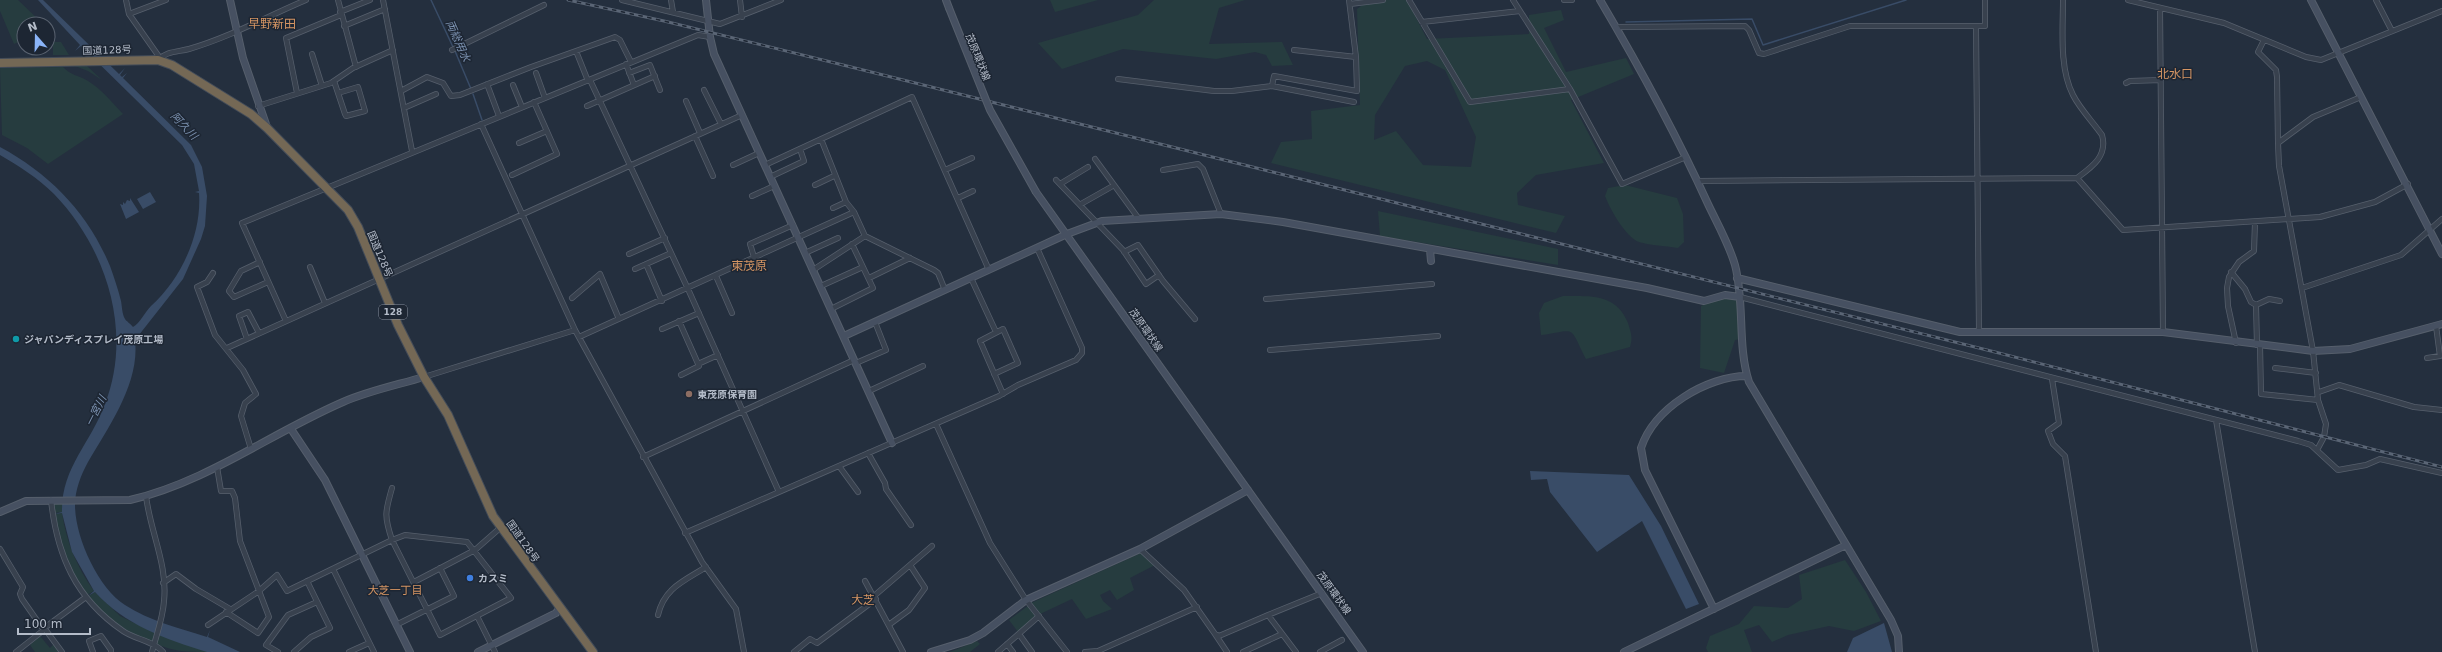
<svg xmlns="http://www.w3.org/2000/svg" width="2442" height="652" viewBox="0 0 2442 652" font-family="'DejaVu Sans','Noto Sans JP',sans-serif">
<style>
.green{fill:#263c3f;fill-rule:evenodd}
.water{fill:#394c67}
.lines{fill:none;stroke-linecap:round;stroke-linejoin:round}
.stream{stroke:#394c67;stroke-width:1.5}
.street-casing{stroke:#565f6c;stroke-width:6}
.secondary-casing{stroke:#565f6c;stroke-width:8}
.highway-casing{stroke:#434c59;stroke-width:10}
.street{stroke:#38414e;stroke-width:4.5}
.secondary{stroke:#465061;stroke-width:6}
.highway{stroke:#746855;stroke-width:8}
.rail-casing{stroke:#5a6575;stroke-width:3}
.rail{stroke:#1d2633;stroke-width:1.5;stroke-dasharray:4.5;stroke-linecap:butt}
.secondary-bridge-casing{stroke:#565f6c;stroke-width:8;stroke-linecap:butt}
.secondary-bridge{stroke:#465061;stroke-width:6}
.culture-dot{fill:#0f9aa8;stroke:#1d2633;stroke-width:1.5}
.education-dot{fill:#8d6e63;stroke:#1d2633;stroke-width:1.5}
.shop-dot{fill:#3f7fe0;stroke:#1d2633;stroke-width:1.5}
.labels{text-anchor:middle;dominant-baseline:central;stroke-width:3;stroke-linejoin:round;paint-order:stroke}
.shield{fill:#1d2633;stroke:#878f9c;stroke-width:1}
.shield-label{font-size:9px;font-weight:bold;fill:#b4bcc9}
.street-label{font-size:10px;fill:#b4bcc9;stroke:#1d2633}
.poi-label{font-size:10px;font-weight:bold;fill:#b4bcc9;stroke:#1d2633;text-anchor:start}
.water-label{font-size:11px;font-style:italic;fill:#7c92b1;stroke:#1d2633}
.neighbourhood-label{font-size:11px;fill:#d59563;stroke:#1d2633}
.quarter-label{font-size:12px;fill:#d59563;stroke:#1d2633}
</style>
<rect width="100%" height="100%" fill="#242f3e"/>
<!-- green -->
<path class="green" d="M0,0H18L40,21L24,24V39L14,44L0,11Z
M1050,0H1098L1055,12Z
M1154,0H1245L1219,8L1209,44L1282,42L1293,65L1272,66L1266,55L1255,52L1216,59L1123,49L1062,69L1038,43L1138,15Z
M1369,0H1407L1427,39L1529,34V15L1561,10L1564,20L1544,28L1566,72L1626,58L1634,74L1571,100L1604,163L1536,175L1517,193L1518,205L1565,216L1556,233L1271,163L1281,142L1312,139L1311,111L1360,105L1357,9ZM1427,61L1445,70L1476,137L1471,167L1423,165L1396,131L1374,140L1375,115L1405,66Z
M53,42H61L69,55H53Z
M75,66H87L102,80L88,71Z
M63,67C72,76 78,75 88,81C101,89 112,102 123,114L48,164L27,148L2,135L0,68Z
M1625,185L1677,198L1683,214L1684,242L1678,248C1668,246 1642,245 1635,240C1623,232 1610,209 1605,196L1608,188Z
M1378,211L1558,249V265L1380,236Z
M1563,296C1590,296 1616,293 1628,323C1631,333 1633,337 1630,347L1586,359C1568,324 1578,330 1541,335L1539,313L1544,303Z
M1734,298L1737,301L1740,339L1735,340L1724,373L1700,368L1701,306L1717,299Z
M52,503L62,504V512L54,513Z
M62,513C66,541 77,568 94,591L87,595C68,571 60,544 54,514Z
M1141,553L1155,565L1130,578L1134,590L1117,600L1110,590L1100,595L1103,601L1112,609L1086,619L1072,599L1040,614L1031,603Z
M1845,560L1866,592L1881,621L1854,631L1829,626L1788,635L1772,642L1759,625L1744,630L1752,652H1708L1706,648L1710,636L1739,624L1754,606L1788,608L1802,599L1799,575Z
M95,592L120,616L155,633L152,643C126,632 106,618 88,596Z
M1029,605L1037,615L1018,632L1009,620Z
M158,634L204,650L208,652C188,652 173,652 155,643Z
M40,636L50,648L54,644L60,652H35L30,645Z
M977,641L980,644L970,652H950Z"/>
<!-- water -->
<path class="water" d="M38,0H43L119,74L125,68L120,75L122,77L127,73L123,78L191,145L202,167L207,196L205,226L201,239L183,279L135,340C140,383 109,426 88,462C81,475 75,490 75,505C75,537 98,588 125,605C149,621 180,628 207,637L210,630L208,637L240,652C230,652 216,652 207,652C165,639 125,625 95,592L88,596L94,591L72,552L62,513L54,514L62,512C61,468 91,443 105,404C133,332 107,249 54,194C38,178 19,166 0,155V147C50,174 88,213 110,266C114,277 118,289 121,301C122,306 122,314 125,319C126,321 131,324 133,327C140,323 145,312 151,306C181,279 202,234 199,193L195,192L199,191L194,164L182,145L81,46L75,51L80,45Z
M150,192L156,202L143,209L137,199Z
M130,198L139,212L126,219L120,204L123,205V202L125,204L127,200L130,201Z
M1530,471L1629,475L1661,526L1699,604L1686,609L1642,521L1597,552L1550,492L1547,479L1531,480Z
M1884,623L1892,652H1847L1853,638Z"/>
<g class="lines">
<!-- stream -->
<path class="stream" d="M431,0L453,47
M1626,22L1752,19L1763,45L1906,0
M455,51L471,89
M473,94L482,120"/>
<defs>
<path id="street" d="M126,0L129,14L160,58
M338,0L356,67
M383,0L412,151
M622,0L720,24L781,0
M671,0L673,12
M740,0L742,17
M1409,0L1470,102L1570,89
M1513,0L1570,89L1622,184L1686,157
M1564,0H1572
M2063,0C2063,29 2059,68 2073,95C2080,109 2093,122 2102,135C2108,156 2092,167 2077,178
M2128,0L2224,23L2306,57L2321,60L2442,11
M2376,0L2392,31
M1350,4L1383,0
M2160,8L2163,332
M340,12L370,0
M129,14L166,0
M1422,22L1520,11
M344,26L385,9
M1976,26L1979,332
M1616,27L1745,26L1749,30L1759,53L1764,54L1850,26H1985V0
M2264,40L2258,52L2276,70L2277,77L2278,143
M452,50L544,5
M1294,50L1356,57
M576,51L588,81
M312,54L322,86
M158,60C166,51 178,52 189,49C230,37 268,16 306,0
M626,64L634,85
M536,73L545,98
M629,73L650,65L660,90
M1118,79L1214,91H1232L1272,86L1274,76L1357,91L1356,57L1349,0
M590,80L688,289L779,492
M334,81L345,114L346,116L365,111L358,87L338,93
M2126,83L2130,81L2161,80
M487,84L499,116
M513,85L522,107
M1272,86L1354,102
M704,90L721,124
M401,91L427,77L443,83L451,96L460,95L531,67L615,37L620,40L631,62
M297,93L286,38L341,15
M686,101L700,133
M258,106L331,83L353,68L393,50
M587,106L655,76
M404,108L436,94
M481,124L575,330L702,562L736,609L744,652
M695,136L713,176
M821,139L846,202L854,212L865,236L934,270L938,273L945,290
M519,143L547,131
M1095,159L1139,219
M733,165L759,153
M765,165L912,97L989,270
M945,170L972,158
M1163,170L1198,164L1203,169L1221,214
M512,175L557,154L534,102
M770,177L804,161L800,149
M1056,180L1123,250L1146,284L1159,275
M1697,181L2077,178L2123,230L2320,217L2375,202L2408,184
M1060,184L1088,167
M815,185L834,176
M752,196L774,186
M958,198L973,191
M1081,204L1111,187
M833,208L846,202
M1124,252L1138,245L1163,281L1195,319
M805,253L838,238
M629,254L665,238
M754,257L750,244L793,225
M260,262L241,271L229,291L234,297L268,282
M646,264L662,301
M310,267L325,303
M635,269L671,253
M813,270L865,236
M2231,272L2245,289L2251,302L2256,305L2257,345
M213,273L207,282L197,287L215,335L243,370L256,394L245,403L241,416L251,449
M716,276L732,313
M869,278L910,258
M971,278L996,332
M821,286L863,267
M2302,288L2401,255L2442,219
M1740,297L2298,441L2311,445L2338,470L2366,465L2380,459L2442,473
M572,298L600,274L619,319
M1266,299L1432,284
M2256,305L2269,299L2280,301
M831,309L873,288L852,244
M286,321L242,223L698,35L710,37
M679,321L699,366L681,375
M662,329L699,313
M579,337L854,212
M247,339L239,316L248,312L259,333
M2236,343L2228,306L2227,288L2229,277L2239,262L2254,251L2255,222
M2260,345L2261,394L2318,400
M227,348L742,115
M1270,350L1438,336
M2427,358L2440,356L2436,326
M856,363L886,350L875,322
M698,364L718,355
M2275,368L2316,373
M994,374L1018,363L1003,329L980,341L1003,394
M424,377L575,330
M2052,379L2059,423L2048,431L2053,444L2065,456L2096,652
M869,391L923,366
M2319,392L2339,385L2414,407L2442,410
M2216,420L2255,652
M936,424L990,543L1026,600L1067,652
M2317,450L2324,437L2326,424L2318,400L2313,351L2279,166L2278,143L2313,117L2361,97
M868,453L885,483L886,489L911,525
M643,457L854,360
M839,466L858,492
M217,467L221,491H232L235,498L240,541L269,617L258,633L226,612
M146,496C150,531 168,565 164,601C163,618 156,636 152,652
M51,500C57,555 75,598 123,631C134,639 154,641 163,652
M685,533L999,396L1018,385L1076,360L1082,353V348L1037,248
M0,549L23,587L20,594L22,599L43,629L86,597
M1140,549L1184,590L1215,634L1219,636L1268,615L1296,652
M333,569L374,652
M865,581L903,652
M414,582L475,550L500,528
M163,583L176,574L196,589L230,609
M874,596L932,546
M658,615C664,588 684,581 706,567
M1268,615L1322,593
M477,616L495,652
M890,624L909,610L925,588L910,565
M208,625L259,591L277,575L287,591L392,540L405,535L467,542L511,598L440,635L392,540C384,516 385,512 392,488
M396,625L454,596L440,568
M1019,634L1032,652
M1215,634L1227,652
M1007,644L1013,652
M16,652L45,629L62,652
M93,652L89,641L101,636L111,650V652
M278,652L266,645L288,615L317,602
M294,652L311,637L330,628L307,581
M349,652L369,643
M794,652L810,639L817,643L876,599
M998,652L1039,616
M1085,652L1098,651L1197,607
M1243,652L1282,634
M1320,652L1342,640"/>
<path id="secondary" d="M230,0L243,58L267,127
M706,0L710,37L714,54L892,443
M946,0L949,8
M1600,0C1639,66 1676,134 1708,204C1717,223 1729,244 1735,265C1745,303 1737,345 1749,382L1891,620L1898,636L1899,652
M2311,0L2442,254
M1036,192L1363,652
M1430,250L1431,261
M1737,278L1960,332H2163L2313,351L2350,349L2442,324
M844,336L1067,234L1102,221L1221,214L1283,222L1647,288L1704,301L1725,295L1740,297
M291,429L325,480L410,652
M0,512L26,501L130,500C207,482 271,433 343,402C368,391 397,385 424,377
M1714,609L1645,470L1641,448C1654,408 1707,376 1747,376
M478,652L556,613L559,609
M931,652L970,640L983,633L1026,600L1140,549L1248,490
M1624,652L1846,545"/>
<path id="highway" d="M0,63L158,60L172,65L251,114L267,128L348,210L358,227L398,325L424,377L448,415L493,516L593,652"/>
</defs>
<!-- street casing -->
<use href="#street" class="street-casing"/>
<!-- secondary casing -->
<use href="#secondary" class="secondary-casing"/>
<!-- highway casing -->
<use href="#highway" class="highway-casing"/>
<!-- street -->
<use href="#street" class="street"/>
<!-- secondary -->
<use href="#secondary" class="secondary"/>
<!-- highway -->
<use href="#highway" class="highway"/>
<defs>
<path id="rail" d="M568,0L664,21L839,64L1995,352L2442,467"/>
</defs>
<!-- rail casing -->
<use href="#rail" class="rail-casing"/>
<!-- rail -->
<use href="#rail" class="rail"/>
<defs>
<path id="secondary-bridge" d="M949,8L990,110L1036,192"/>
</defs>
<!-- secondary-bridge casing -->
<use href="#secondary-bridge" class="secondary-bridge-casing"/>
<!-- secondary-bridge -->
<use href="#secondary-bridge" class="secondary-bridge"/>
</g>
<!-- markers -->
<circle class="culture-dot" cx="16" cy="339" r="4"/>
<circle class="education-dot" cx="689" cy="394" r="4"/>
<circle class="shop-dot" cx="470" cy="578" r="4"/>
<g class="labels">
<!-- shield labels -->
<rect class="shield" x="379" y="305" width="28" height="14" rx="3"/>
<g class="shield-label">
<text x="393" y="312">128</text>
</g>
<!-- street labels -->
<g class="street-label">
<text transform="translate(107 50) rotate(-2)">国道128号</text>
<text transform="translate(978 57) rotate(68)">茂原環状線</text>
<text transform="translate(380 254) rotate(67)">国道128号</text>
<text transform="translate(1146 330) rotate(55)">茂原環状線</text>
<text transform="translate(523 541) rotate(55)">国道128号</text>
<text transform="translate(1334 593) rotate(54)">茂原環状線</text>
</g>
<!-- poi labels -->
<g class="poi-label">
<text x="24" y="339">ジャパンディスプレイ茂原工場</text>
<text x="697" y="394">東茂原保育園</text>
<text x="478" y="578">カスミ</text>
</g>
<!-- water labels -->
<g class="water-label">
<text transform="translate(458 41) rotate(66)">両総用水</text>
<text transform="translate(184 126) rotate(46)">阿久川</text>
<text transform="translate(96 411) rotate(-63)">一宮川</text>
</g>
<!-- neighbourhood labels -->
<g class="neighbourhood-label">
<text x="395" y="590">大芝一丁目</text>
</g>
<!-- quarter labels -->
<g class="quarter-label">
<text x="272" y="24">早野新田</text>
<text x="2175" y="74">北水口</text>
<text x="749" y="266">東茂原</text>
<text x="863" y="600">大芝</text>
</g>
</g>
<!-- north arrow -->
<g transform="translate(36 36) rotate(340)"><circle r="19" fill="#1d2633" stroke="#59626f"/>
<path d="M0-3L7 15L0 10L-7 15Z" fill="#8ab4f8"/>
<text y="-6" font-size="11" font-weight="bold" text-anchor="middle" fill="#b4bcc9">N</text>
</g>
<!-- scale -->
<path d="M18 628v6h72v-6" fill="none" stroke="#b4bcc9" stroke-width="2"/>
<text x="24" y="628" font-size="12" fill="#b4bcc9" stroke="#1d2633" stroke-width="3" paint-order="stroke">100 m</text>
</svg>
